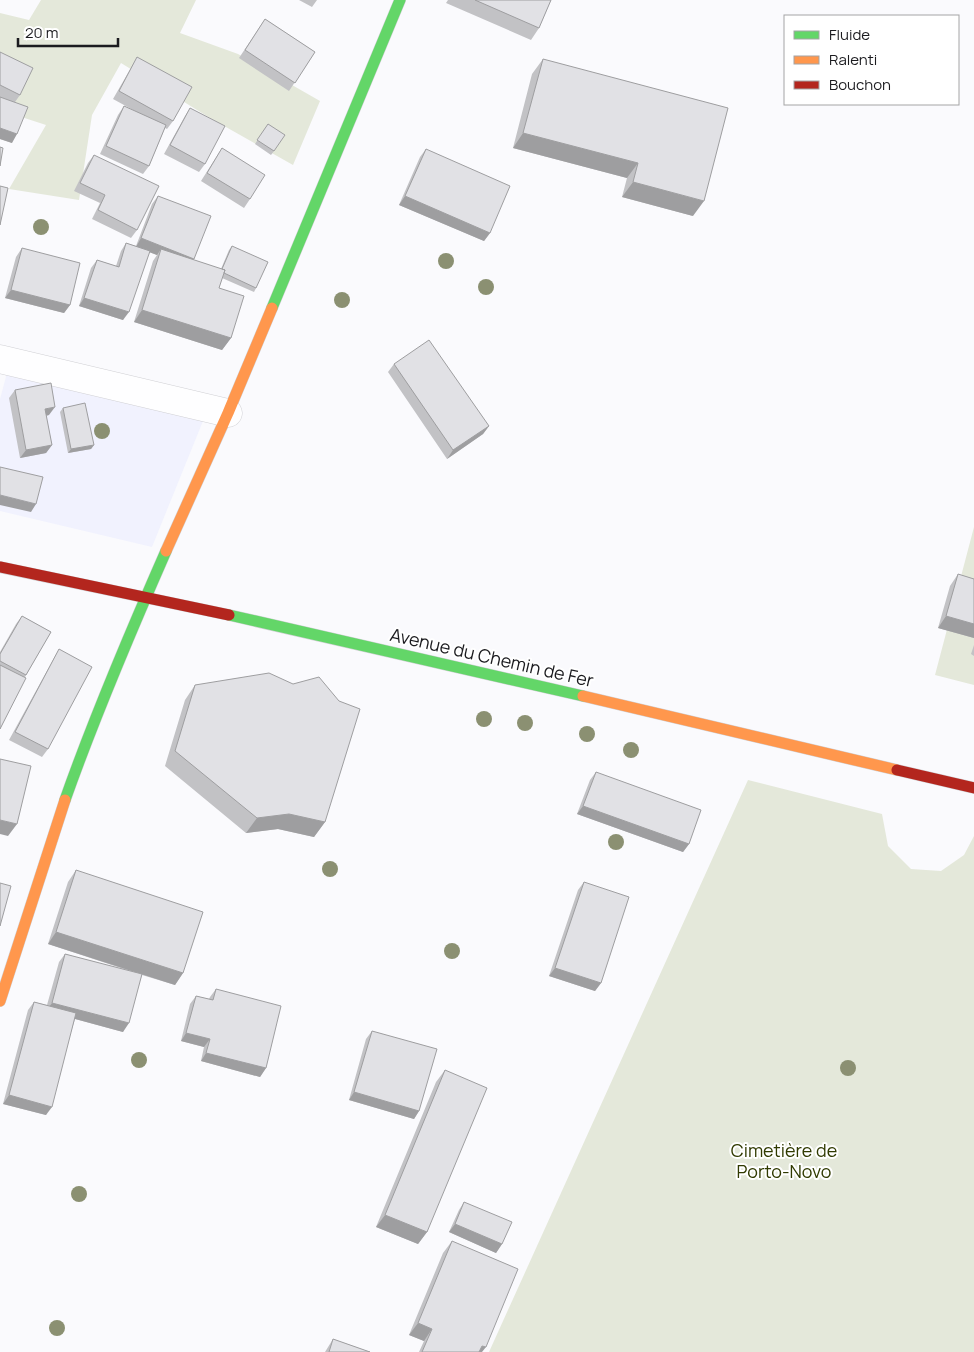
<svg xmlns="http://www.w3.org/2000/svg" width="974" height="1352" viewBox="0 0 974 1352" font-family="Manrope,sans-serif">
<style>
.built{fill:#f1f2fe}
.green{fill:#e4e8da}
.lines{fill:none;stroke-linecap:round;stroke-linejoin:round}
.street-casing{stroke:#d1d1d5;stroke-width:29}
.fast-casing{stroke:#d1d1d5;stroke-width:12}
.slow-casing{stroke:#d1d1d5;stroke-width:12}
.jam-casing{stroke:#d1d1d5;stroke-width:12}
.street{stroke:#fefeff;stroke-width:28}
.fast{stroke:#63d668;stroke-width:11}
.slow{stroke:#ff974d;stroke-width:11}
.jam{stroke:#b3261e;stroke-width:11}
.tree{fill:#8b9072}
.wall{fill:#c2c2c5}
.shaded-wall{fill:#9e9ea0}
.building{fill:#e1e1e5;stroke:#9e9ea0}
.labels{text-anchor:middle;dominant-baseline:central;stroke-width:4;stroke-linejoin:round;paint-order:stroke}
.street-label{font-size:18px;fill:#1b1b1f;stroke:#fff}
.park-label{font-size:18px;fill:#303a01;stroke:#fff}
</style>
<rect width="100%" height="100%" fill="#fafafd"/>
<!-- built -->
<path class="built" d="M7,373L203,421L152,547L0,511V399Z"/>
<!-- green -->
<path class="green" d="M41,0H196L180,33L238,54L320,101L293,165L210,118L121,63L92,115L79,200L9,189L46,125L0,110V13L29,20Z
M974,527V685L935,675Z
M748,780L882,814L888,846L911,869L941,871L964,855L974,836V1352H489Z"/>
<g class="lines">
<defs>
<path id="street" d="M0,359L228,413"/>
<path id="fast" d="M272,308L400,0
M229,615L583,696
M65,800C95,715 130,633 166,551"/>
<path id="slow" d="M166,551L228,413L272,308
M583,696L897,770
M0,1001L65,800"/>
<path id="jam" d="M0,567L229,615
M897,770L974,788"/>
</defs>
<!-- street casing -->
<use href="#street" class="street-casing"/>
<!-- fast casing -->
<use href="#fast" class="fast-casing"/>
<!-- slow casing -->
<use href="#slow" class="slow-casing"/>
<!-- jam casing -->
<use href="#jam" class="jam-casing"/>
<!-- street -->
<use href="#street" class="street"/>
<!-- fast -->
<use href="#fast" class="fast"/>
<!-- slow -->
<use href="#slow" class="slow"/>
<!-- jam -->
<use href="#jam" class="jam"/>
</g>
<!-- trees -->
<g class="tree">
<circle cx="41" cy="227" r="8"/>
<circle cx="446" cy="261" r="8"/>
<circle cx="486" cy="287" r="8"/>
<circle cx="342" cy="300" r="8"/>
<circle cx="102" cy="431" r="8"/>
<circle cx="484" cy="719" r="8"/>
<circle cx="525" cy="723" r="8"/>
<circle cx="587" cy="734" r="8"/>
<circle cx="631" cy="750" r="8"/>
<circle cx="616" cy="842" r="8"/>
<circle cx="330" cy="869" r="8"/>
<circle cx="452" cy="951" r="8"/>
<circle cx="139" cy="1060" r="8"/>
<circle cx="848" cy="1068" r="8"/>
<circle cx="79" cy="1194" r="8"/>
<circle cx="57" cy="1328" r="8"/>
</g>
<!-- wall -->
<path class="wall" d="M299,0H317L312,7Z
M448,0H551L539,28L531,40L446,3Z
M265,19L315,52L289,91L239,58Z
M0,52L20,95L15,102L12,143L0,139Z
M137,57L173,121L167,129L165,128L149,166L143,174L100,154L118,115L124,106L135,111L113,99L132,66Z
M543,59L693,216L622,197L627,178L513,148L532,74Z
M190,108L205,164L199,172L164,154L185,116Z
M268,124L274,151L271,155L255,144Z
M222,148L250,199L244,208L201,181Z
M426,149L490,233L484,241L399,205L420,157Z
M94,155L137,230L131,238L92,219L100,203L74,191L88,163Z
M158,196L194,260L221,269L229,250L232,246L256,288L254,292L222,278L219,288L231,338L222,350L134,322L153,261L157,255L149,252L123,320L79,306L91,268L97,260L116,266L121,251L126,243L136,246L152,204Z
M22,248L70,305L64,313L5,298L16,257Z
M394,364L489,426L483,434L447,459L388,372Z
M15,390L49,415L46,416L52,445L46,453L20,458L9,398Z
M63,408L94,445L91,449L68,453L60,412Z
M958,574L974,579V638L938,628L950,586Z
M22,616L51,632L25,677L0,729V652L16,624Z
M974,645V656L971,654Z
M59,649L48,749L42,757L9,740L54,658Z
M293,684L325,822L314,837L278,829L246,833L165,766L185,700L195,685Z
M596,772L689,844L683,852L577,814L590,780Z
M76,870L183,973L175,985L142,975L123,1032L75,1019L46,1115L3,1104L28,1010L34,1002L47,1005L59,962L65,954L136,973L48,944L68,882Z
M584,882L601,983L595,991L549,976L578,890Z
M216,989L266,1068L260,1077L201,1061L204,1047L181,1041L190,1004L196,996L209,999L210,997Z
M372,1031L419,1111L414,1119L349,1100L366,1039Z
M445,1070L427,1232L418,1244L376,1227L436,1082Z
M464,1202L502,1244L496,1253L449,1232L459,1210Z
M452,1241L482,1352H419L424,1341L409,1335L443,1253Z
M333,1339L370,1352H325Z"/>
<!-- shaded-wall -->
<path class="shaded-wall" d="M0,128L17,134L12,143L0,139Z
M523,133L638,163L627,178L513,148Z
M633,182L704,201L693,216L622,197Z
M405,196L490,233L484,241L399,205Z
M141,238L194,259L189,267L161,249L157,255L136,247Z
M11,290L70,305L64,313L5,298Z
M84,298L129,312L123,320L79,306Z
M142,310L231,338L222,350L134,322Z
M55,407L49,415L39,417L45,409Z
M489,426L483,434L447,459L453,450Z
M52,445L46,453L20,458L26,450Z
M94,445L91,449L68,453L71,449Z
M0,495L36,504L31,512L0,505Z
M946,616L974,624V638L938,628Z
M583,806L689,844L683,852L577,814Z
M289,814L325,822L314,837L278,829L246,833L257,818Z
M0,820L17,824L8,836L0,834Z
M56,932L183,973L175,985L48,944Z
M555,968L601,983L595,991L549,976Z
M52,1003L129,1023L123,1032L46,1011Z
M186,1033L210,1039L204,1047L181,1041Z
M206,1053L266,1068L260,1077L201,1061Z
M354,1092L419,1111L414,1119L349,1100Z
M9,1095L52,1107L46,1115L3,1104Z
M385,1215L427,1232L418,1244L376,1227Z
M455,1224L502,1244L496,1253L449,1232Z
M418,1323L432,1329L424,1341L409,1335Z
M482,1346L486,1347L482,1352H478Z"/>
<!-- building -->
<path class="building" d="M475,0H551L539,28Z
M265,19L315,52L295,83L245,50Z
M0,52L33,68L20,95L0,85Z
M137,57L192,87L173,121L119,91Z
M543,59L728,108L704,201L633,182L638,163L523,133Z
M0,97L28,107L17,134L0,128Z
M124,106L166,125L149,166L106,146Z
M190,108L225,126L205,164L170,145Z
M268,124L285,135L274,151L257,140Z
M0,147L3,148L0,166Z
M222,148L265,175L250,199L207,173Z
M426,149L510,186L490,233L405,196Z
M94,155L159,186L137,230L98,210L105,195L80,183Z
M0,186L8,188L0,225Z
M158,196L211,216L194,259L141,238Z
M126,243L150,251L129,312L84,298L97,260L119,267Z
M232,246L268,262L256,288L224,273L225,270L222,269Z
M22,248L80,263L70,305L11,290Z
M161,249L225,270L219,288L244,296L231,338L142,310Z
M429,340L489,426L453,450L394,364Z
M51,383L55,407L45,409L52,445L26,450L15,390Z
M85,403L94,445L71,449L63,408Z
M0,467L43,477L36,504L0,495Z
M958,574L974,579V624L946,616Z
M22,616L51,632L26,675L0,661V654Z
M59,649L92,667L48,749L15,732Z
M0,665L26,678L0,729Z
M269,673L293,684L319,677L339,701L360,709L325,822L289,814L257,818L175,751L195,685Z
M0,759L31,766L17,824L0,820Z
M596,772L701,810L689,844L583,806Z
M76,870L203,912L183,973L56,932Z
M584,882L629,897L601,983L555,968Z
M0,883L11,886L0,926Z
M65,954L142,974L129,1023L52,1003Z
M216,989L281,1006L266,1068L206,1053L210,1039L186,1033L196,996L213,1000Z
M34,1002L76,1013L52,1107L9,1095Z
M372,1031L437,1049L419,1111L354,1092Z
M445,1070L487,1088L427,1232L385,1215Z
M464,1202L512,1222L502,1244L455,1224Z
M452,1241L518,1269L486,1347L482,1346L479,1352H422L432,1329L418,1323Z
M333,1339L370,1352H329Z"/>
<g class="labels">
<!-- street labels -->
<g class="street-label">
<text transform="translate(492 657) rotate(13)">Avenue du Chemin de Fer</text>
</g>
<!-- park labels -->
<g class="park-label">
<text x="784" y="1150">Cimetière de<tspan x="784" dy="21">Porto-Novo</tspan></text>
</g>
</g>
<!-- legend -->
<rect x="784" y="15" width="175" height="90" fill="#ffffff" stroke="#a4a4a5"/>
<rect x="794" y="31" width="25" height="8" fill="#63d668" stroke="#a4a4a5"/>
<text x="829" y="40" font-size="15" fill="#1b1b1f">Fluide</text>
<rect x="794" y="56" width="25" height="8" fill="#ff974d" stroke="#a4a4a5"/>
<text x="829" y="65" font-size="15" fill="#1b1b1f">Ralenti</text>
<rect x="794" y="81" width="25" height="8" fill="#b3261e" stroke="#a4a4a5"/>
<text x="829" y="90" font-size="15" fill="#1b1b1f">Bouchon</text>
<!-- scale -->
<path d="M18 38v8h100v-8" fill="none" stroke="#1b1b1f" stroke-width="2.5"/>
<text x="25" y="38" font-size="15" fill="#1b1b1f" stroke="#ffffff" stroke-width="4" paint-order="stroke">20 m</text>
</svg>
